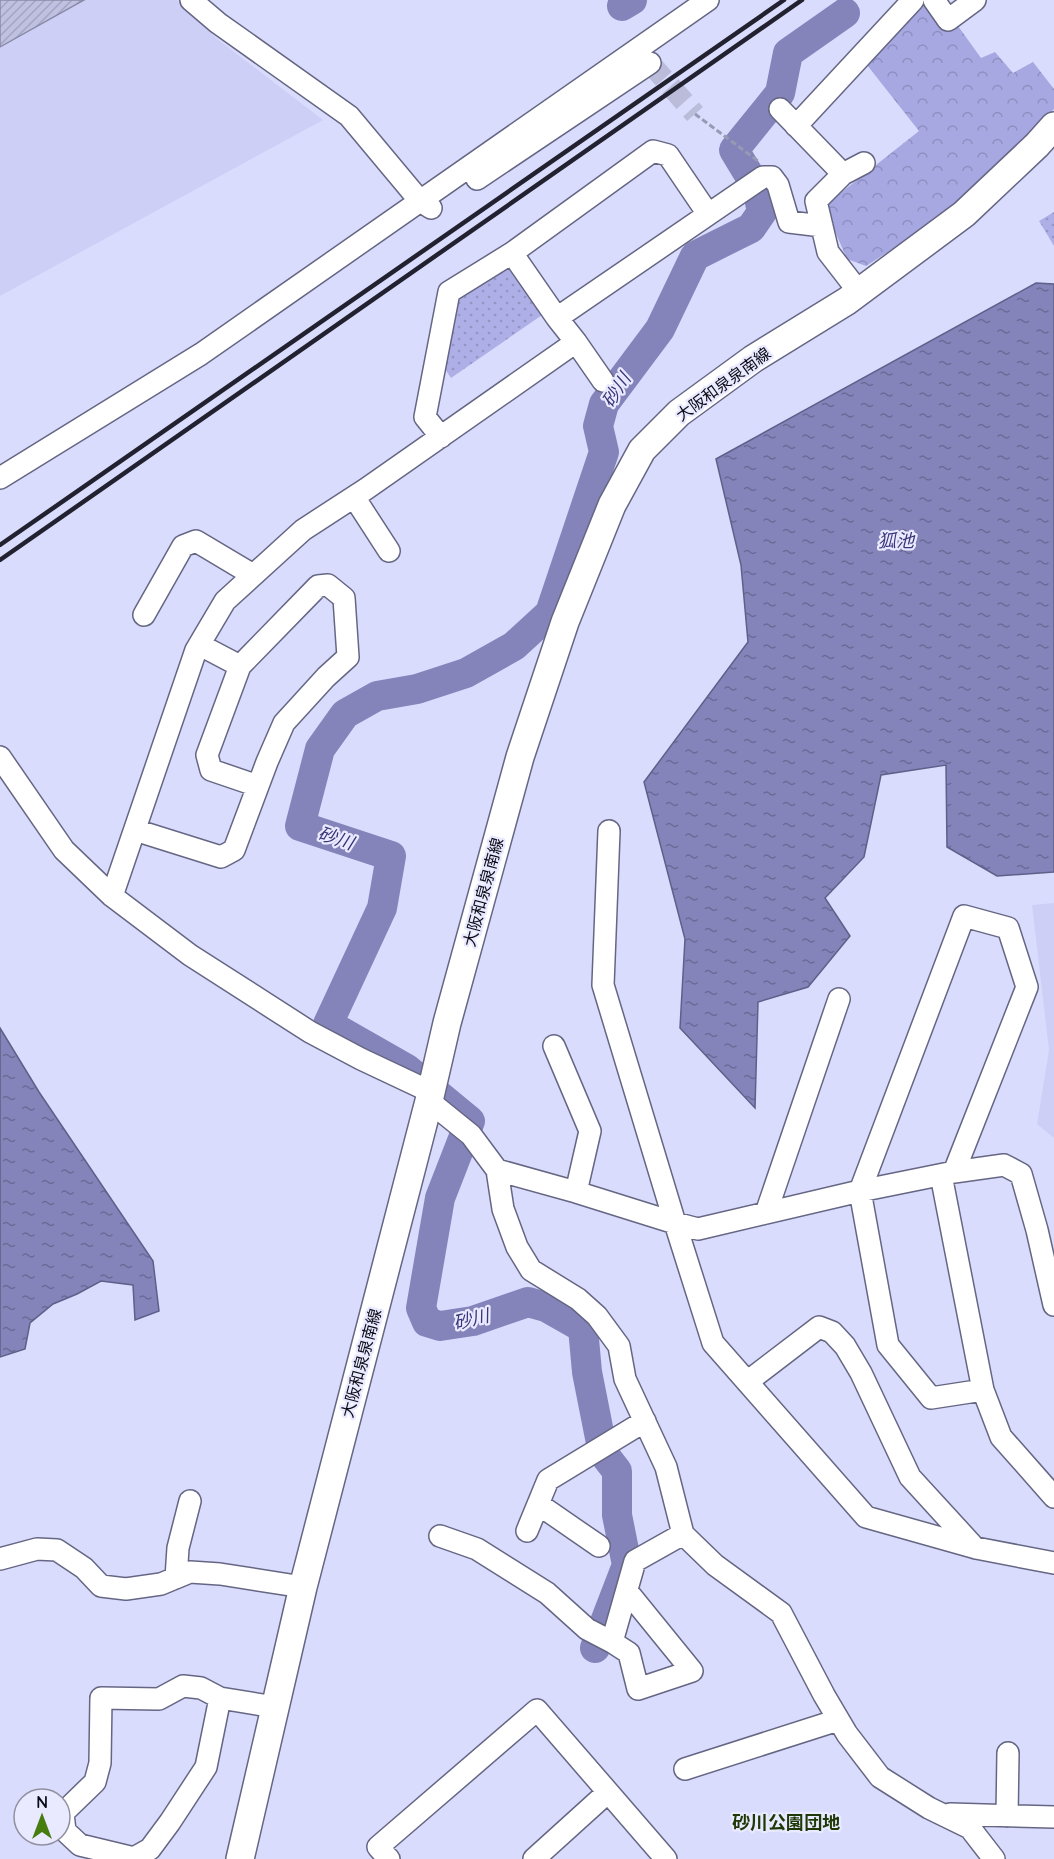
<svg xmlns="http://www.w3.org/2000/svg" width="1054" height="1859" viewBox="0 0 1054 1859" font-family="Quicksand,'Noto Sans JP',sans-serif">
<style>
.built{fill:#cdcff7}
.forest{fill:url(#forest-crowns)}
.park{fill:url(#park-dots)}
.water{fill:url(#water-ripples);stroke:#5f5f89;stroke-width:1.5}
.lines{fill:none;stroke-linecap:round;stroke-linejoin:round}
.river{stroke:#8484bb;stroke-width:30}
.building{fill:url(#building-hatch);stroke:#898aa8;stroke-width:1.5}
.minor-tunnel{stroke:#bbbcda;stroke-width:21;stroke-dasharray:21 10;stroke-linecap:butt}
.minor-casing{stroke:#656683;stroke-width:24}
.major-casing{stroke:#656683;stroke-width:30}
.path{stroke:#9899b3;stroke-width:3;stroke-dasharray:6 3;stroke-linecap:butt}
.minor{stroke:#fff;stroke-width:21}
.major{stroke:#fff;stroke-width:27}
.rail{stroke:#21212f;stroke-width:4.5}
.labels{text-anchor:middle;dominant-baseline:central;stroke-width:4.5;stroke-linejoin:round;paint-order:stroke}
.street-label{font-size:16px;fill:#0a0a15;stroke:#e9eaff}
.water-label{font-size:18px;font-style:italic;fill:#3a3478;stroke:#e9eaff}
.neighbourhood-label{font-size:18px;font-weight:bold;fill:#1e3806;stroke:#e9eaff}
</style>
<defs>
<pattern id="forest-crowns" width="20" height="18" patternUnits="userSpaceOnUse" patternTransform="scale(1.5)"><rect width="20" height="18" fill="#a7a8e1"/><path d="M2 6a3 3 0 1 1 6 0M12 15a3 3 0 1 1 6 0" fill="none" stroke="#8e8fc0"/></pattern>
<pattern id="park-dots" width="8" height="8" patternUnits="userSpaceOnUse" patternTransform="scale(1.5)"><rect width="8" height="8" fill="#aeafe7"/><path d="M2 2h.1M6 6h.1" fill="none" stroke="#9495c5" stroke-width="1.8" stroke-linecap="round"/></pattern>
<pattern id="water-ripples" width="26" height="14" patternUnits="userSpaceOnUse" patternTransform="scale(1.5)"><rect width="26" height="14" fill="#8484bb"/><path d="M2 4q2-2 4 0t4 0M15 11q2-2 4 0t4 0" fill="none" stroke="#6a6a97"/></pattern>
<pattern id="building-hatch" width="6" height="6" patternUnits="userSpaceOnUse" patternTransform="scale(1.5)"><rect width="6" height="6" fill="#c0c1e2"/><path d="M-1 1l2-2M0 6l6-6M5 7l2-2" fill="none" stroke="#a4a4c1"/></pattern>
</defs>
<rect width="100%" height="100%" fill="#dadcfd"/>
<!-- built -->
<path class="built" d="M0,0H177L216,38L323,120L0,296Z
M1054,903V1138L1037,1124L1049,1050L1032,905Z"/>
<!-- forest -->
<path class="forest" d="M926,2L947,29L958,26L981,58L995,52L1013,73L1033,62L1054,89V109L1000,165L924,229L866,266L847,259L824,206L919,131L867,65Z"/>
<!-- park -->
<path class="park" d="M1054,212V246L1039,221Z
M503,268L513,270L545,313L451,378L443,366L457,298Z"/>
<!-- water -->
<path class="water" d="M1036,283L1054,284V872L997,876L947,847L946,765L881,775L864,857L825,898L850,936L808,987L758,1002L755,1108L680,1028L685,939L644,782L748,642L741,565L716,459Z
M0,1028L39,1092L153,1261L159,1311L135,1320L133,1285L101,1281L77,1294L53,1304L30,1323L25,1349L0,1357Z"/>
<g class="lines">
<!-- river -->
<path class="river" d="M622,6L632,0
M595,1648L627,1565L617,1515V1471L603,1453L587,1372L583,1328L546,1307L528,1302L473,1321L440,1326L427,1322L421,1308L440,1198L470,1121L407,1069L328,1024L382,908L391,856L300,826L320,749L345,714L377,696L417,689L466,673L514,646L550,613L604,452L598,426L604,404L660,329L695,256L751,228L762,212L757,188L734,150L780,93L788,53L845,13"/>
</g>
<!-- building -->
<path class="building" d="M0,0H84L0,47Z"/>
<g class="lines">
<!-- minor-tunnel -->
<path class="minor-tunnel" d="M650,63L695,114"/>
<defs>
<path id="minor" d="M191,0L218,23L349,116L420,201L431,208
M934,0L948,20L975,0
M780,109L843,174
M796,126L913,0
M477,179L650,63
M512,253L653,151L668,155L708,214
M859,292L828,252L816,201L843,174L864,163
M576,342L603,381
M441,437L425,417L449,292L512,253L557,318
M0,478L201,354L708,0
M354,497L389,551
M144,615L183,546L196,541L253,575
M200,645L240,666
M0,757L64,850L112,896L190,955L310,1032L361,1059L431,1092
M135,830L221,857L234,850L267,762L284,723L326,677L348,657L344,598L328,585L318,586L240,666L207,755L211,770L258,786
M609,831L603,985L675,1223L713,1343L866,1517L976,1548L1054,1563
M112,896L196,650L225,601L303,530L366,489L576,342L557,318L763,177H772L778,185L789,222L822,226
M554,1046L590,1131L576,1192
M429,1101L471,1135L497,1170L503,1209L517,1247L531,1270L578,1299L597,1316L619,1346L625,1379L666,1467L683,1534L715,1565L781,1613L824,1695L847,1734L880,1777L929,1808L970,1828L994,1859
M497,1170L576,1192L675,1223L698,1229L860,1191L954,1172L1004,1165L1021,1174L1037,1230L1054,1305
M954,1172L1027,987L1008,928L964,916L860,1191L888,1345L931,1398L983,1390
M941,1175L983,1390L1001,1437L1054,1497
M766,1213L839,999
M747,1382L819,1327L832,1332L845,1346L861,1373L910,1477L975,1548
M538,1504L599,1546
M527,1531L548,1480L645,1421
M440,1536L477,1549L547,1593L587,1629L612,1642
M0,1559L37,1549L57,1550L84,1568L101,1586L126,1589L161,1584L190,1572L220,1574L303,1587
M176,1578L178,1548L190,1501
M627,1591L692,1671L638,1689L629,1653L612,1642L635,1561L683,1534
M220,1698L206,1767L170,1822L150,1849L134,1858L80,1845L65,1831L63,1813L95,1782L100,1763L101,1698L159,1699L183,1686L201,1688L220,1698L275,1707
M685,1769L838,1720
M950,1814L1054,1817
M1007,1816L1008,1753
M389,1859L378,1847L537,1710L666,1859
M534,1859L608,1792"/>
<path id="major" d="M240,1859L303,1587L429,1101L447,1023L520,757L565,622L612,505L642,450L679,413L753,359L847,301L964,214L1037,145L1054,126"/>
</defs>
<!-- minor casing -->
<use href="#minor" class="minor-casing"/>
<!-- major casing -->
<use href="#major" class="major-casing"/>
<!-- path -->
<path class="path" d="M695,114L758,161"/>
<!-- minor -->
<use href="#minor" class="minor"/>
<!-- major -->
<use href="#major" class="major"/>
<!-- rail -->
<path class="rail" d="M0,545L784,0
M0,560L802,0"/>
</g>
<g class="labels">
<!-- street labels -->
<g class="street-label">
<text transform="translate(723 384) rotate(-36)">大阪和泉泉南線</text>
<text transform="translate(483 892) rotate(-75)">大阪和泉泉南線</text>
<text transform="translate(361 1363) rotate(-75)">大阪和泉泉南線</text>
</g>
<!-- water labels -->
<g class="water-label">
<text transform="translate(616 390) rotate(-57)">砂川</text>
<text x="896" y="540">狐池</text>
<text transform="translate(336 838) rotate(18)">砂川</text>
<text transform="translate(471 1319) rotate(-13)">砂川</text>
</g>
<!-- neighbourhood labels -->
<g class="neighbourhood-label">
<text x="786" y="1822">砂川公園団地</text>
</g>
</g>
<!-- north arrow -->
<g transform="translate(42 1817)"><circle r="28" fill="#e9eaff" stroke="#9090a1" stroke-width="1.5"/>
<path d="M0-4.5L10 22L0 15L-10 22Z" fill="#477c0f"/>
<text y="-9" font-size="16" font-weight="bold" text-anchor="middle" fill="#0a0a15">N</text>
</g>
</svg>
